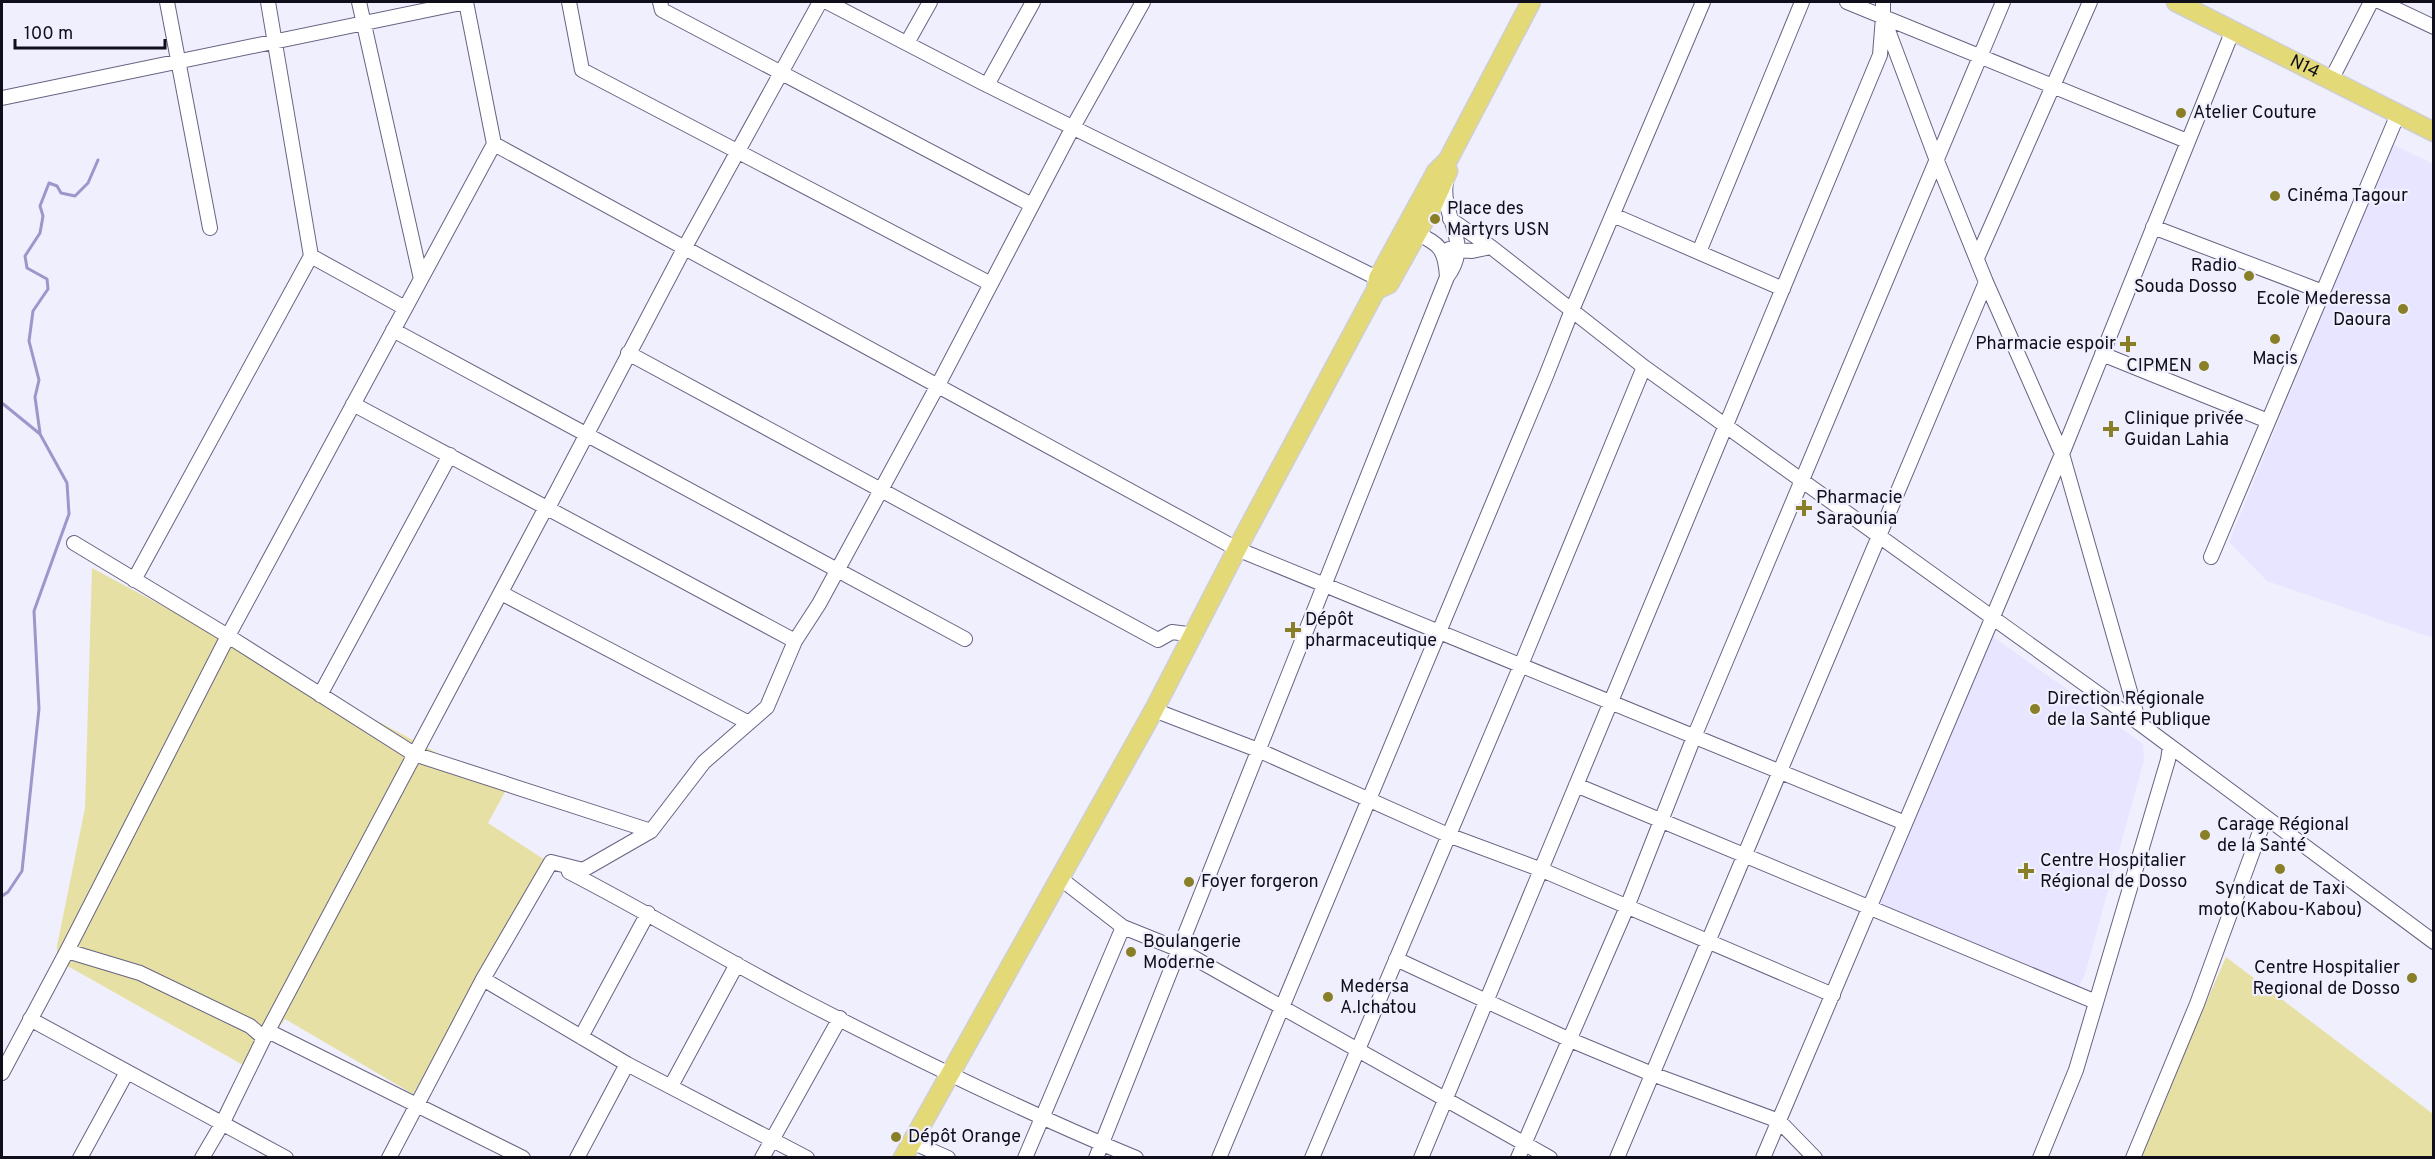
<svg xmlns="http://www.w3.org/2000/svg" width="2435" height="1159" viewBox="0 0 2435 1159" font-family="Overpass,sans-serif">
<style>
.built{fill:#e7e5ff}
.green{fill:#e6e0a4}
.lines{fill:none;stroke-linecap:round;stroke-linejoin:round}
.stream{stroke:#9d96cb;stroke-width:3}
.minor-casing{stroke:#676382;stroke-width:16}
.major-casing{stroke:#cfcfd1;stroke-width:21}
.minor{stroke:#fff;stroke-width:14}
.major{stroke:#e3d976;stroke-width:18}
.poi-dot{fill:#887f26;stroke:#f0effd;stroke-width:2}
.labels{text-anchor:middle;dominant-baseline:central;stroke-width:4.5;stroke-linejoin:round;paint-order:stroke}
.street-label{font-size:18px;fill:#100e1a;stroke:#f0effd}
.poi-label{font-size:18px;fill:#100e1a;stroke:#f0effd;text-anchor:start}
</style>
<rect width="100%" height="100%" fill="#f0effd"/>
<!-- built -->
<path class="built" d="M2392,144L2433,164V638L2267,581L2229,542Z
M1992,636L2143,744L2144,760L2085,974L2077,990L1878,908Z"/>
<!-- green -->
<path class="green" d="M92,568L506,790L488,823L545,860L413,1094L285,1019L250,1069L57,960V946L85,808Z
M2226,957L2433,1114V1157L2138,1158Z"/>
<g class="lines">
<!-- stream -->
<path class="stream" d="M2,403L40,434L67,483L69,514L34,611L39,709L22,871L8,892L2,896
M40,433L35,397L39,380L29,341L33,311L48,289L47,279L27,268L25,256L40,233L43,216L40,206L49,183L57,186L61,193L75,196L88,183L98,160"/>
<defs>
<path id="minor" d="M167,2L210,228
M359,2L421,279
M569,2L582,70L991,284
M660,2L662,10L1032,205
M827,2L981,82L1385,282
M1847,2L2187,141
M1883,2V17L1937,161L1986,282L2062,454L2139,723L2434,942
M2381,2L2434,27
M907,43L930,2
M2331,80L2371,2
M987,85L1033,2
M2,98L466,2
M494,144L1237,549L1905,823
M1613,215L1783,289
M1450,219L1491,247L1644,367L2139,723
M2153,227L2323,292
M1409,229C1437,244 1445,244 1447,277
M1449,249L1472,251L1491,247
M1699,252L1802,2
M311,256L405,308
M1977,258L2090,2
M393,330L965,639
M628,353L1158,640L1172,632L1195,635
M2102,354L2268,421
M353,404L795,641
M74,543L228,636L414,754L651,831
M2211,557L2398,114
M134,580L311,256L268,2
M501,593L749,723
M320,695L450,455
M1154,710L1258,750L1448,835L1542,870L1833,995
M1576,785L2096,1002
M551,862L583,870L651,831L704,762L767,707L795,641L819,604L938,385L1073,127L1143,2
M569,872C647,912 722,958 800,999C910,1056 1022,1111 1136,1158
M1061,879L1123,927L1180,950L1550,1158
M67,951L140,973L250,1026L264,1038
M1396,959L1568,1039L1652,1074L1779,1121L1815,1158
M483,979L627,1064L807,1158
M30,1019L286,1158
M268,1031L523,1158
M581,1037L648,913
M2,1073L67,951L228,636L494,144L466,2
M671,1086L737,964
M912,1142L948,1158
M80,1158L127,1072
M202,1158L222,1124L264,1038L543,513L548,508L685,247L820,2
M389,1158L483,979L551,862
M577,1158L627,1064
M762,1158L840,1018
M1025,1158L1123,927
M1096,1158L1447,277C1474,241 1440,218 1446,182
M1219,1158L1546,376L1572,310L1703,2
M1312,1158L1521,665L1644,367
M1421,1158L1880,55L1883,17
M1518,1158L1627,907L1694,737L2003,2
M1617,1158L1986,282
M1763,1158L2062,454L2233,30
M2040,1158L2076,1070L2168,760L2170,746
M2133,1158L2197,1004L2265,818"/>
<g id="major">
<path id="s1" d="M2176,2L2434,132"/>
<path d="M1376,290L1389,284L1433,205L1448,171"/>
<path d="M903,1158L1154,710L1237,549L1376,290L1378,278L1436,172L1448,160L1531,2"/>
</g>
</defs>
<!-- minor casing -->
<use href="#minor" class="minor-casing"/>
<!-- major casing -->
<use href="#major" class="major-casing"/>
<!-- minor -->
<use href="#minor" class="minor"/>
<!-- major -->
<use href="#major" class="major"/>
</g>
<!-- markers -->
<g class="poi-dot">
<circle cx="2181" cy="113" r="6"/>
<circle cx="2275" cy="196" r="6"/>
<circle cx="1435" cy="219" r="6"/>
<circle cx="2249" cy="276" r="6"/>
<circle cx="2403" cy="309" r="6"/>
<circle cx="2275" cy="339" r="6"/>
<path d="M2125 335h6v6h6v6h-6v6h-6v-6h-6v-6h6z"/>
<circle cx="2204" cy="366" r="6"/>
<path d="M2108 420h6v6h6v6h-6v6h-6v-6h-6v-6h6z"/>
<path d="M1801 499h6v6h6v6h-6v6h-6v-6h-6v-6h6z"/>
<path d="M1290 621h6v6h6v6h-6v6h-6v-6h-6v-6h6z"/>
<circle cx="2035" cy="709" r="6"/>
<circle cx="2205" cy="835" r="6"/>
<circle cx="2280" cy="869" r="6"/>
<path d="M2023 862h6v6h6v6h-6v6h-6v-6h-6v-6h6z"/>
<circle cx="1189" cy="882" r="6"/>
<circle cx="1131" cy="952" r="6"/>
<circle cx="2412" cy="978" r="6"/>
<circle cx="1328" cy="997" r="6"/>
<circle cx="896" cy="1137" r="6"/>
</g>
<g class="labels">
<!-- street labels -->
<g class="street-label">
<text stroke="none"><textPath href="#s1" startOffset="144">N14</textPath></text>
</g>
<!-- poi labels -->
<g class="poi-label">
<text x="2193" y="113">Atelier Couture</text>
<text x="2287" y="196">Cinéma Tagour</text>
<text x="1447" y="209">Place des<tspan x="1447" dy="21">Martyrs USN</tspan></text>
<text x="2237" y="266" text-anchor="end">Radio<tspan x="2237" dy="21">Souda Dosso</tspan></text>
<text x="2391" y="299" text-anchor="end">Ecole Mederessa<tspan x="2391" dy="21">Daoura</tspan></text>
<text x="2116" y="344" text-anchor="end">Pharmacie espoir</text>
<text x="2275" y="359" text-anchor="middle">Macis</text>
<text x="2192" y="366" text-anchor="end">CIPMEN</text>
<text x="2124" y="419">Clinique privée<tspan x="2124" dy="21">Guidan Lahia</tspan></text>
<text x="1816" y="498">Pharmacie<tspan x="1816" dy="21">Saraounia</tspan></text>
<text x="1305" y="620">Dépôt<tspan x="1305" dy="21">pharmaceutique</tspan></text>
<text x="2047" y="699">Direction Régionale<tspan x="2047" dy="21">de la Santé Publique</tspan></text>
<text x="2217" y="825">Carage Régional<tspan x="2217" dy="21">de la Santé</tspan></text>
<text x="2040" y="861">Centre Hospitalier<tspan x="2040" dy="21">Régional de Dosso</tspan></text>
<text x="1201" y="882">Foyer forgeron</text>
<text x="2280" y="889" text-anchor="middle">Syndicat de Taxi<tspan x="2280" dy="21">moto(Kabou-Kabou)</tspan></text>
<text x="1143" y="942">Boulangerie<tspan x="1143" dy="21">Moderne</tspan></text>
<text x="2400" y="968" text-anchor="end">Centre Hospitalier<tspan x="2400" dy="21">Regional de Dosso</tspan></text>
<text x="1340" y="987">Medersa<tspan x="1340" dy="21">A.Ichatou</tspan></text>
<text x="908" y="1137">Dépôt Orange</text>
</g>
</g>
<!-- border -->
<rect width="2435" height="1159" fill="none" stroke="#100e1a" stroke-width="6"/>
<!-- scale -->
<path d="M15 39v9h150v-9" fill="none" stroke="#100e1a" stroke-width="3"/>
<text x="24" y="39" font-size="18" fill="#100e1a" stroke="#f0effd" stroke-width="4.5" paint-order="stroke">100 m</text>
</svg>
